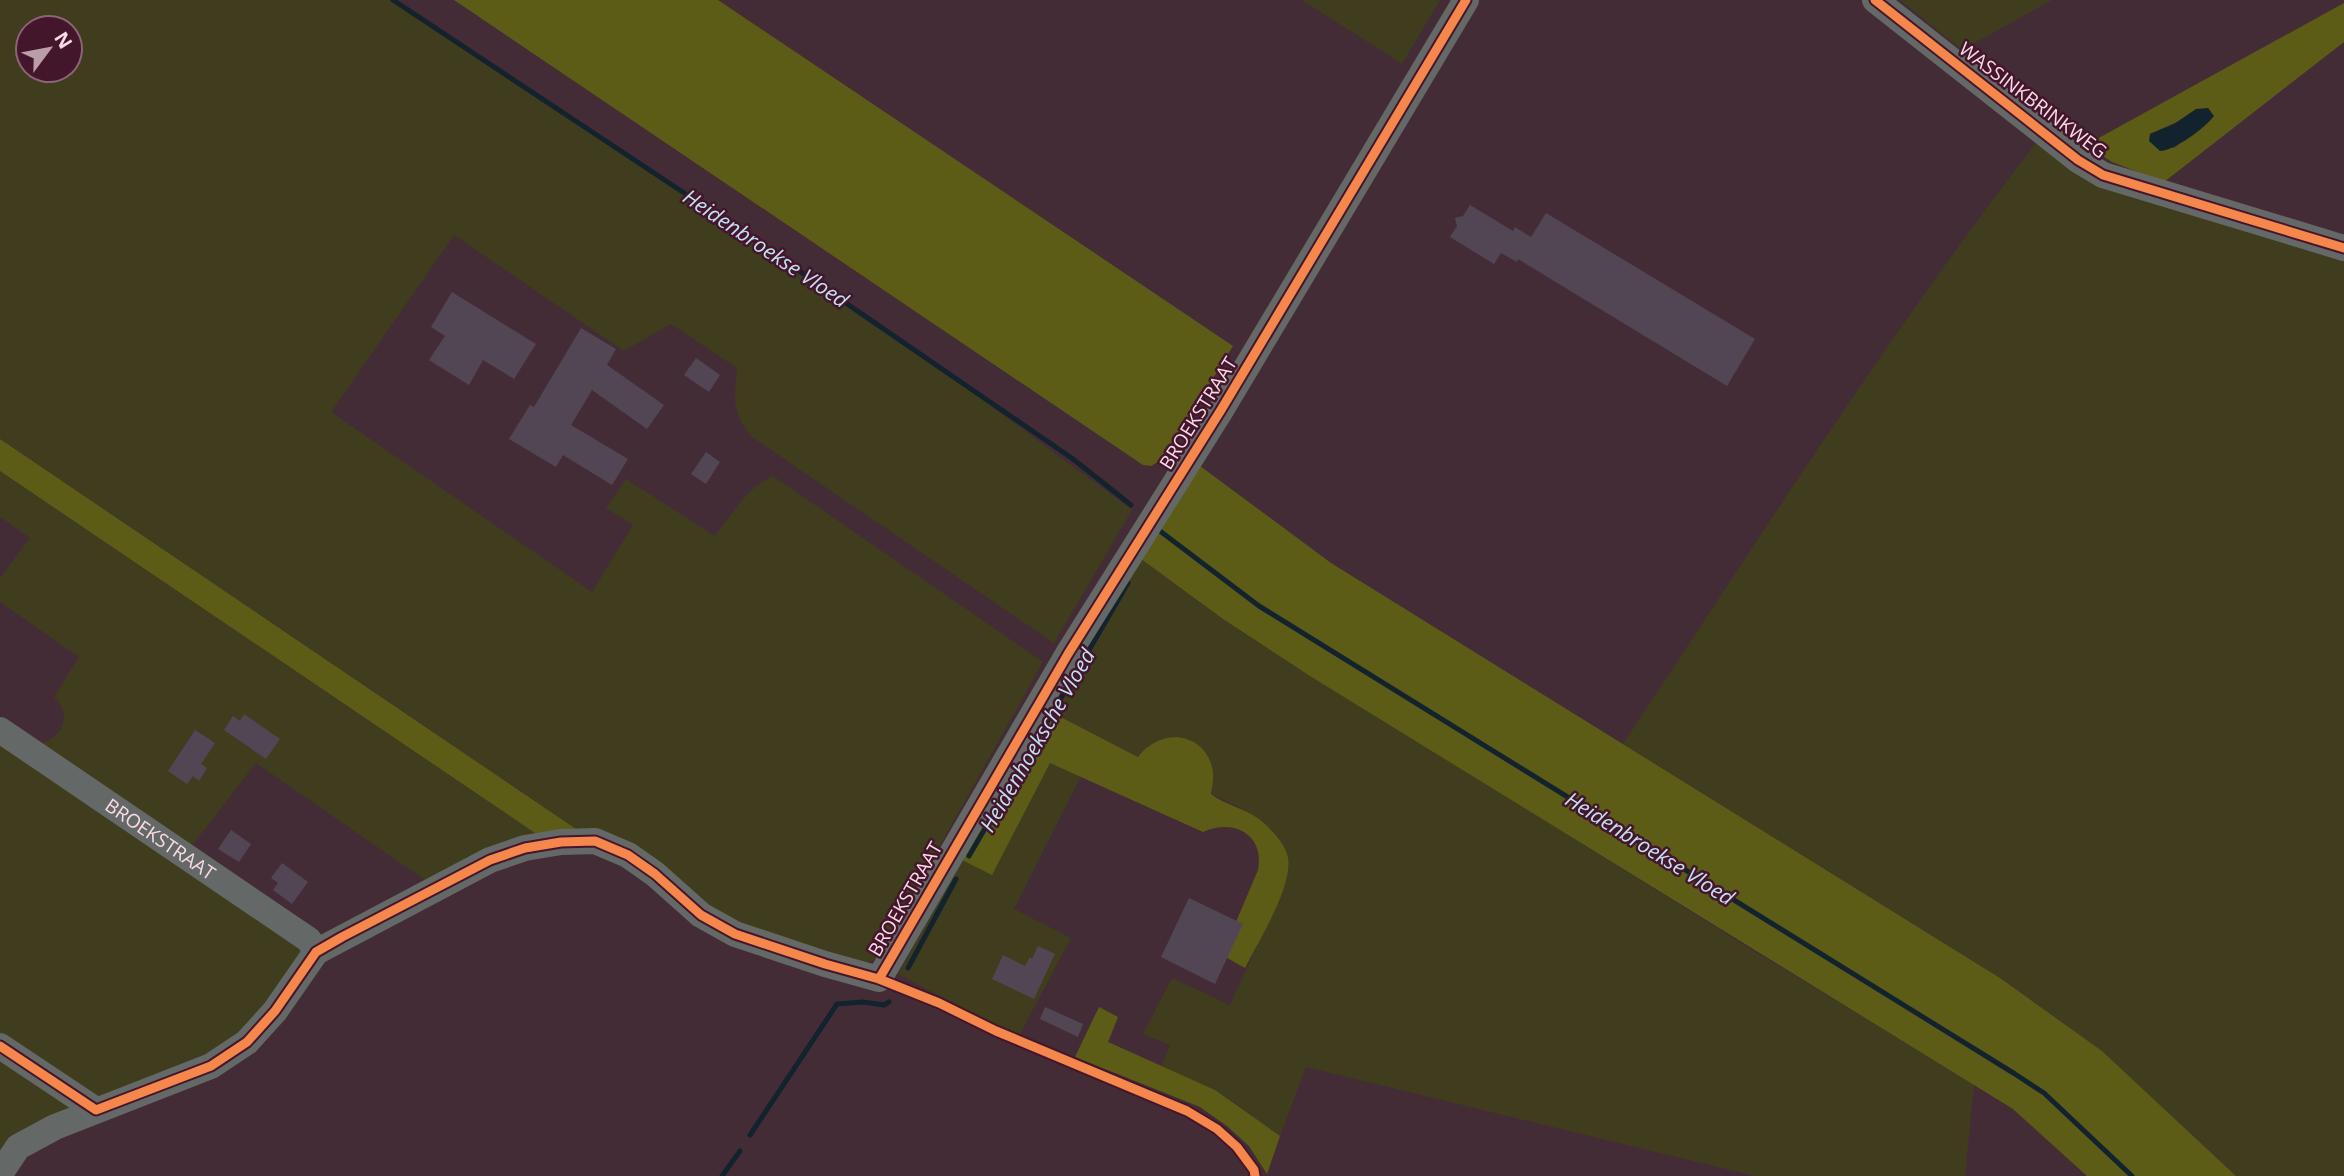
<svg xmlns="http://www.w3.org/2000/svg" width="2344" height="1176" viewBox="0 0 2344 1176" font-family="'Open Sans',sans-serif">
<style>
.green{fill:#3f3d1d;fill-rule:evenodd}
.forest{fill:#5d5c17;fill-rule:evenodd}
.water{fill:#12232d}
.lines{fill:none;stroke-linecap:round;stroke-linejoin:round}
.stream{stroke:#12232d;stroke-width:5}
.building{fill:#534654}
.minor{stroke:#646967;stroke-width:26}
.cycleway-casing{stroke:#43162c;stroke-width:13}
.cycleway{stroke:#f5874c;stroke-width:9}
.labels{text-anchor:middle;dominant-baseline:central;stroke-width:5;stroke-linejoin:round;paint-order:stroke}
.street-label{font-size:19px;fill:#f9dae6;stroke:#43162c}
.water-label{font-size:21px;font-style:italic;fill:#c3e1f2;stroke:#43162c}
</style>
<rect width="100%" height="100%" fill="#442c37"/>
<!-- green -->
<path class="green" d="M0,0H398L980,398L1132,510L1054,643L752,437C730,410 735,401 737,368L671,324L624,351L454,235L331,412L592,592L633,525L606,508L626,479L715,536C732,515 747,487 773,476L1043,662L876,959L868,962L838,959L732,922L582,833L0,439ZM28,28H70V70H28Z
M1302,0H1440L1402,64Z
M1900,0H2052L1962,50Z
M2039,139L2344,260V1176H2236L2102,1051L2000,978L1623,744C1758,540 1889,333 2039,139Z
M0,471L541,837L428,882L256,763L190,848L42,743C64,737 72,713 54,697L79,657L0,602V578L30,538L0,517Z
M1137,556L1223,619L1744,945L1974,1084L1965,1176H1755L1306,1067L1280,1136L1215,1090L1161,1066L1170,1045L1143,1034L1172,978L1230,1005L1287,879L1288,858L1277,838L1259,820L1237,806L1211,794L1214,774L1191,740C1169,736 1152,738 1139,757L1049,711Z
M0,743L303,947L302,954L232,1044L95,1098L0,1036Z
M1050,763L1081,776L1014,909L1071,938L1020,1034L990,1022L898,974L962,860L992,874Z
M0,1058L74,1107L0,1156Z"/>
<!-- forest -->
<path class="forest" d="M454,0H718L1233,346L1163,459L1151,466L1143,465Z
M2344,3V42L2164,182L2112,162L2086,145ZM2208,108L2213,116L2174,148L2150,134Z
M0,439L582,833L541,837L0,471Z
M1192,460L1331,563L2000,978L2102,1051L2236,1176H2087L2013,1109L1310,676L1223,619L1137,556Z
M1049,711L1138,757C1161,726 1207,732 1213,772C1214,779 1212,787 1211,794C1225,805 1244,808 1259,819C1269,827 1286,844 1288,858C1293,886 1258,942 1245,968L1222,955L1258,870C1265,834 1233,818 1203,832L1050,763L992,875L962,860Z
M1099,1007L1118,1017L1108,1042L1215,1090L1280,1136L1267,1174L1249,1146L1227,1126L1200,1107L1075,1057Z"/>
<!-- water -->
<path class="water" d="M2208,108L2214,116C2205,128 2174,151 2160,151L2149,141L2150,134L2174,124L2196,109Z"/>
<g class="lines">
<!-- stream -->
<path class="stream" d="M393,0L731,224L1073,459L1131,505
M1160,531L1259,606L2015,1074L2044,1093L2132,1176
M969,856L1128,583
M908,968L956,879
M750,1135L837,1004L863,1002L884,1005L889,1002
M722,1176L740,1151"/>
</g>
<!-- building -->
<path class="building" d="M1470,205L1513,231L1515,227L1531,237L1546,213L1755,339L1727,386L1518,259L1517,262L1501,253L1494,264L1450,237L1457,226L1455,218L1463,216Z
M452,292L536,344L514,379L483,360L469,385L429,360L445,336L431,327Z
M581,328L616,349L607,365L664,405L647,429L592,390L571,425L628,459L612,485L563,455L556,467L509,439L530,405L534,407Z
M696,358L720,375L709,392L684,375Z
M706,452L720,462L706,484L691,474Z
M244,714L280,739L266,759L224,730L233,716L240,721Z
M195,730L215,743L201,764L207,768L199,781L193,776L187,784L168,771Z
M231,830L251,844L239,862L218,849Z
M282,863L308,882L292,904L273,890L278,883L271,878Z
M1189,898L1243,924L1215,984L1161,957Z
M1038,946L1055,954L1034,999L992,979L1003,955L1025,966L1030,957L1032,959Z
M1045,1007L1083,1024L1078,1037L1040,1019Z"/>
<g class="lines">
<!-- minor -->
<g class="minor">
<path d="M1875,0L2078,160L2103,175L2344,248"/>
<path id="s1" d="M0,730L309,940L316,952"/>
<path d="M0,1046L96,1110"/>
<path d="M0,1174L18,1147L55,1127L211,1066L247,1042L275,1011L316,952L490,860L525,848L561,842L595,841L628,855L655,874L701,915L735,934L825,964L879,979L1068,654L1221,410L1466,0"/>
</g>
<defs>
<path id="cycleway" d="M1875,0L2078,160L2103,175L2344,248
M879,979L1068,654L1221,410L1466,0
M0,1046L96,1110L211,1066L247,1042L275,1011L316,952L342,937L490,860L525,848L561,842L595,841L628,855L655,874L701,915L735,934L825,964L879,979L939,1003L996,1031L1187,1111L1217,1129L1237,1147L1254,1170L1255,1176"/>
</defs>
<!-- cycleway casing -->
<use href="#cycleway" class="cycleway-casing"/>
<!-- cycleway -->
<use href="#cycleway" class="cycleway"/>
</g>
<g class="labels">
<!-- street labels -->
<g class="street-label">
<text transform="translate(2033 100) rotate(37)">WASSINKBRINKWEG</text>
<text transform="translate(1198 413) rotate(-58)">BROEKSTRAAT</text>
<text stroke="none"><textPath href="#s1" startOffset="194">BROEKSTRAAT</textPath></text>
<text transform="translate(905 899) rotate(-60)">BROEKSTRAAT</text>
</g>
<!-- water labels -->
<g class="water-label">
<text transform="translate(766 248) rotate(34)">Heidenbroekse Vloed</text>
<text transform="translate(1037 740) rotate(-60)">Heidenhoeksche Vloed</text>
<text transform="translate(1650 848) rotate(32)">Heidenbroekse Vloed</text>
</g>
</g>
<!-- north arrow -->
<g transform="translate(49 49) rotate(58)"><circle r="33" fill="#43162c" stroke="#8c6476" stroke-width="2"/>
<path d="M0-5L12 26L0 18L-12 26Z" fill="#ba9da9"/>
<text y="-10" font-size="19" font-weight="bold" text-anchor="middle" fill="#f9dae6">N</text>
</g>
</svg>
